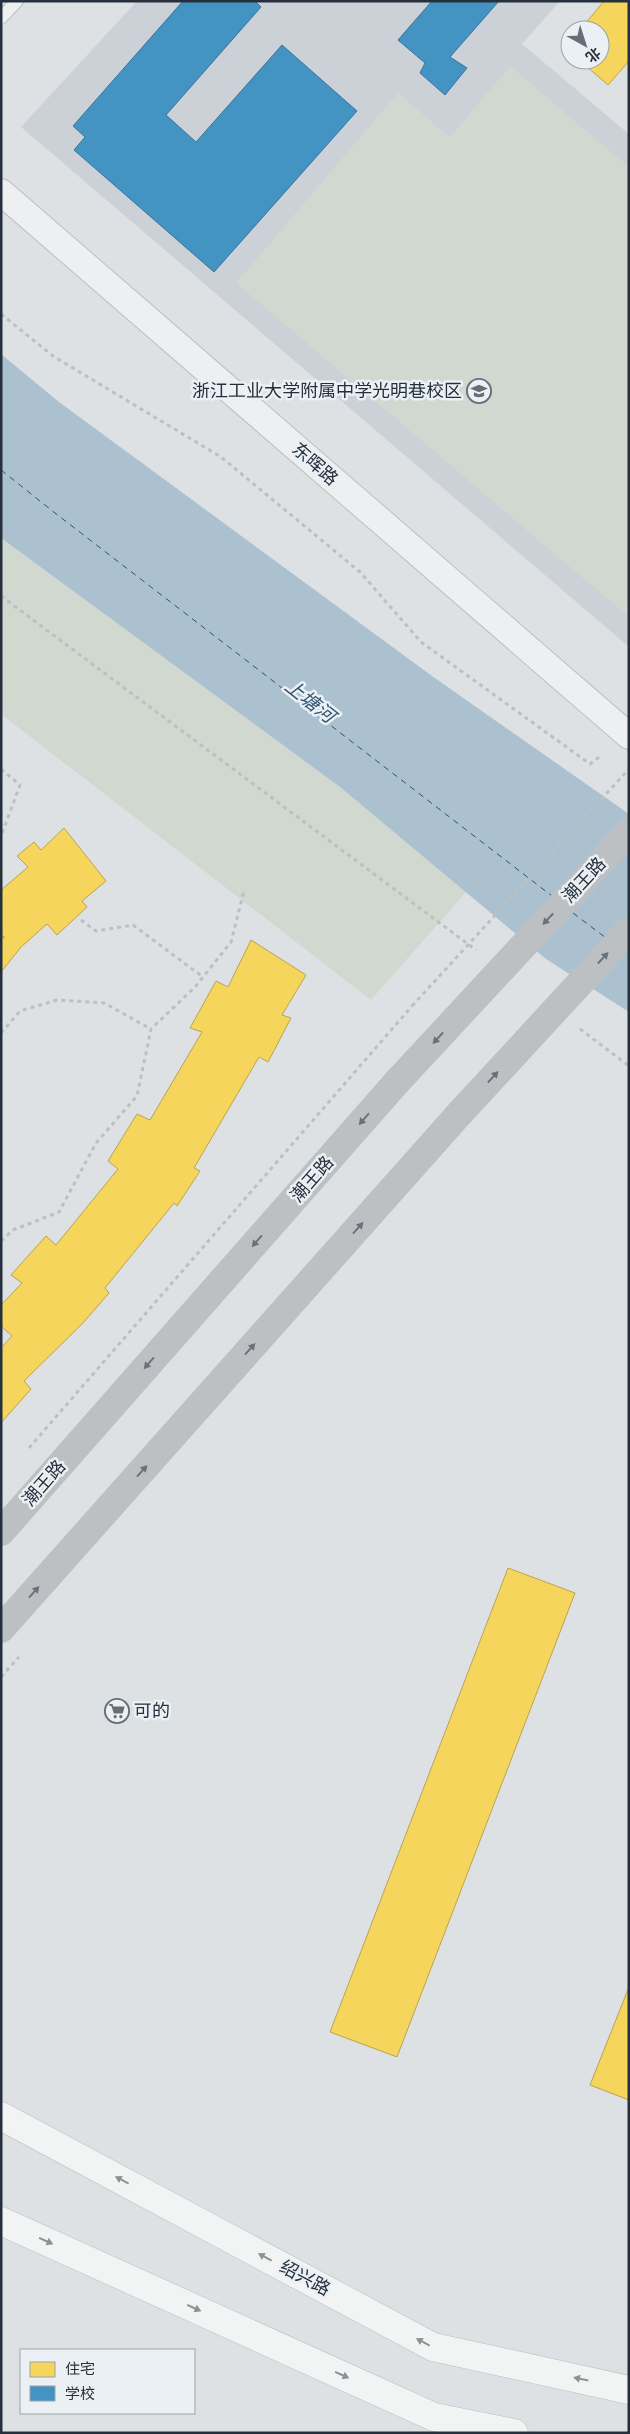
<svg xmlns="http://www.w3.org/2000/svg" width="630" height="2434" viewBox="0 0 630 2434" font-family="'Fira Sans Condensed','Noto Sans SC',sans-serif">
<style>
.built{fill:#ccd1d7}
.green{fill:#d0d8cf}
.water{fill:#acc1cf}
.homes{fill:#f6d55c;stroke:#b8a452}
.schools{fill:#4393c3;stroke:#3a759a}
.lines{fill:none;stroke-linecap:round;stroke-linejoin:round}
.ferry{stroke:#32536e;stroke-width:1;stroke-dasharray:6 5;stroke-linecap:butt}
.lane-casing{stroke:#bdbfc2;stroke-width:14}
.street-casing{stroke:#bdbfc2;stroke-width:28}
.primary-casing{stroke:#bbbec1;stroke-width:29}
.path{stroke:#bdc0c3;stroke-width:3;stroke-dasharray:4 4;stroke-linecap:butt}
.lane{stroke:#edeff0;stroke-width:12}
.street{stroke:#edeff0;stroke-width:26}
.secondary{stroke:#bcc0c3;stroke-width:28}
.primary{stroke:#f2f4f4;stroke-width:28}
.path-bridge{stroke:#bdc0c3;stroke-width:3;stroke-dasharray:4 4;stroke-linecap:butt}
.secondary-bridge{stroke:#bcc0c3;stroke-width:28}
.oneway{fill:#6a7179}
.oneway2{fill:#8c9298}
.labels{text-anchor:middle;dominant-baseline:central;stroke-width:5;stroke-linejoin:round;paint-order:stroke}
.poi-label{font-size:18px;fill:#26303c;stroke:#ebf0f4;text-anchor:end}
.street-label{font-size:18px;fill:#26303c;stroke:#ebf0f4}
.water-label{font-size:19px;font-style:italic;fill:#32536e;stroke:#ebf0f4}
</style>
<rect width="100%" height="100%" fill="#dee1e4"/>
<!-- built -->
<path class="built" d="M137,1H560L522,44L629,134V647L21,127Z"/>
<!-- green -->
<path class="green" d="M510,66L629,167V617L236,283L398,93L450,137Z
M1,538L340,787L466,892L371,1000L1,714Z"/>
<!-- water -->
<path class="water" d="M1,354L59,402L432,676L629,814V1012L546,959L340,787L1,538Z"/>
<!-- homes -->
<path class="homes" d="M604,1H629V61L608,85L579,60H600V30H580Z
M64,828L106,881L82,901L87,907L57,935L47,924L21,947L1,972V936L5,938L1,934V890L28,867L17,856L34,842L41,850Z
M251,940L306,975L282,1015L291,1018L268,1062L259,1057L194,1168L200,1171L177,1206L174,1203L105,1288L109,1293L83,1323L24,1381L31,1389L1,1423V1348L12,1336L1,1326V1305L22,1283L11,1275L46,1236L56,1245L118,1169L108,1161L137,1114L150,1120L202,1032L190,1028L216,981L228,987Z
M508,1568L575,1593L397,2057L330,2032Z
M629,1987V2100L590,2085Z"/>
<!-- schools -->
<path class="schools" d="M183,1H255L261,7L166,115L196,142L282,45L357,111L214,272L74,150L85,137L73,126Z
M432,1H499L450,57L467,68L445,95L420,73L425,63L398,40Z"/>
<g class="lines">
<!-- ferry -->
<path class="ferry" d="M1,470L55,513L552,896
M573,913L606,938"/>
<defs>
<path id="lane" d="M1,18L17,1"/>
<path id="street" d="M1,192L629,736"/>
<path id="primary" d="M1,2116L433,2347L629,2390
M1,2221L434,2417L514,2433"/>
</defs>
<!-- lane casing -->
<use href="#lane" class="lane-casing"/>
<!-- street casing -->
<use href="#street" class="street-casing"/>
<!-- primary casing -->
<use href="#primary" class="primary-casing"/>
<!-- path -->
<path class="path" d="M1,314L53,356L221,457L360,572L421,642L590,764L602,755
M1,596L476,950
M1,769L20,785L1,836
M81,920L96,931L133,925L203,977
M580,1029L629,1066
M1,1033L20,1011L57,1000L104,1003L151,1029
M1,1241L13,1230L59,1212L96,1143L137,1096L151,1029L195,987L231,942L244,891
M29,1448L412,1006
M1,1677L19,1657"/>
<!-- lane -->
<use href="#lane" class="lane"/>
<!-- street -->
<use href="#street" class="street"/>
<!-- secondary -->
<path class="secondary" d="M1,1532L396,1083
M1,1629L460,1113"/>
<!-- primary -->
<use href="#primary" class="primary"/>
<!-- path-bridge -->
<path class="path-bridge" d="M412,1006L629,769"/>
<!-- secondary-bridge -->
<path class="secondary-bridge" d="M396,1083L629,832
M460,1113L629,930"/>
</g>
<!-- one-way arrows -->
<defs><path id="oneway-solid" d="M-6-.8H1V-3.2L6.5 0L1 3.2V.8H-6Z" transform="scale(1.25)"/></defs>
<g class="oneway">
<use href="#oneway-solid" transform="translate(548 919) rotate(133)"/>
<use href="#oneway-solid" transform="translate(603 958) rotate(-47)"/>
<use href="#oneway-solid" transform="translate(438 1038) rotate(133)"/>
<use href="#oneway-solid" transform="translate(493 1077) rotate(-47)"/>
<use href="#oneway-solid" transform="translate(364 1119) rotate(131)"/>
<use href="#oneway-solid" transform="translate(358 1228) rotate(-48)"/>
<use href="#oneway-solid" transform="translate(257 1241) rotate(131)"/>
<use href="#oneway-solid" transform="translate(250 1349) rotate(-48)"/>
<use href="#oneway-solid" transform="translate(149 1363) rotate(131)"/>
<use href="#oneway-solid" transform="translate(142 1471) rotate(-48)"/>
<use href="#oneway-solid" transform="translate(34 1592) rotate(-48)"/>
</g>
<g class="oneway2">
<use href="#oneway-solid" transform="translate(122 2180) rotate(-152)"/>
<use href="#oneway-solid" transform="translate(46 2241) rotate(24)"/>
<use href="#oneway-solid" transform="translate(265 2257) rotate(-152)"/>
<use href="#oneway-solid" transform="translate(194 2308) rotate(24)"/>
<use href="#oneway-solid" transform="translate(423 2342) rotate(-152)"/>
<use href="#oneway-solid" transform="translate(342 2375) rotate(24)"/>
<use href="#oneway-solid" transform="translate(581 2379) rotate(-168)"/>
</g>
<!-- icons -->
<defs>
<symbol id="school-ring" viewBox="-11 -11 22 22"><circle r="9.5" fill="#ebf0f4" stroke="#666e77" stroke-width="1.5"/><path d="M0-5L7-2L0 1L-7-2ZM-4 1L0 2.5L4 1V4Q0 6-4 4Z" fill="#666e77"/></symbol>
<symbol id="supermarket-ring" viewBox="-11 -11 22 22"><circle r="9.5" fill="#ebf0f4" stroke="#666e77" stroke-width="1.5"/><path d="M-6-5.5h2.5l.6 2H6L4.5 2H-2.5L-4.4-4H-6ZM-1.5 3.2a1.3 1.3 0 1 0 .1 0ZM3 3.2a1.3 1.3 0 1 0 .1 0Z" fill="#666e77"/></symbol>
</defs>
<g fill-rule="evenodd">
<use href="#school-ring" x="465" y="377" width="28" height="28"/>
<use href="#supermarket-ring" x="103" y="1697" width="28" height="28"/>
</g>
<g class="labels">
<!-- poi labels -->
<g class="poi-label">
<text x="462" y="391">浙江工业大学附属中学光明巷校区</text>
<text x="134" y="1711" text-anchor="start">可的</text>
</g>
<!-- street labels -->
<g class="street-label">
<text transform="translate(315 464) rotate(41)">东晖路</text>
<text transform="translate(584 880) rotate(-47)">潮王路</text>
<text transform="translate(312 1179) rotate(-49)">潮王路</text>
<text transform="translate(44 1483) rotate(-49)">潮王路</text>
<text transform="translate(305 2278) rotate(28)">绍兴路</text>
</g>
<!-- water labels -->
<g class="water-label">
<text transform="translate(310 701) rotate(38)">上塘河</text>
</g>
</g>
<!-- border -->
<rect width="630" height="2434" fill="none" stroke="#26303c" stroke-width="5"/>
<!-- legend -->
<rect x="20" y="2349" width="175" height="65" fill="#ebf0f4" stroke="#9ca3aa"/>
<rect x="30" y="2362" width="25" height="15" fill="#f6d55c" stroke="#9ca3aa"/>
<text x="65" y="2374" font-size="15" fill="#26303c">住宅</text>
<rect x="30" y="2386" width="25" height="15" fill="#4393c3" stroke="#9ca3aa"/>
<text x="65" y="2399" font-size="15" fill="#26303c">学校</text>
<!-- north arrow -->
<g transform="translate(585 45) rotate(141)"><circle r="24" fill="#ebf0f4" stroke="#9ca3aa"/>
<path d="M0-4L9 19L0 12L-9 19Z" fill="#666e77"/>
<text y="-8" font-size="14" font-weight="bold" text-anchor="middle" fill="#26303c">北</text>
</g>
</svg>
